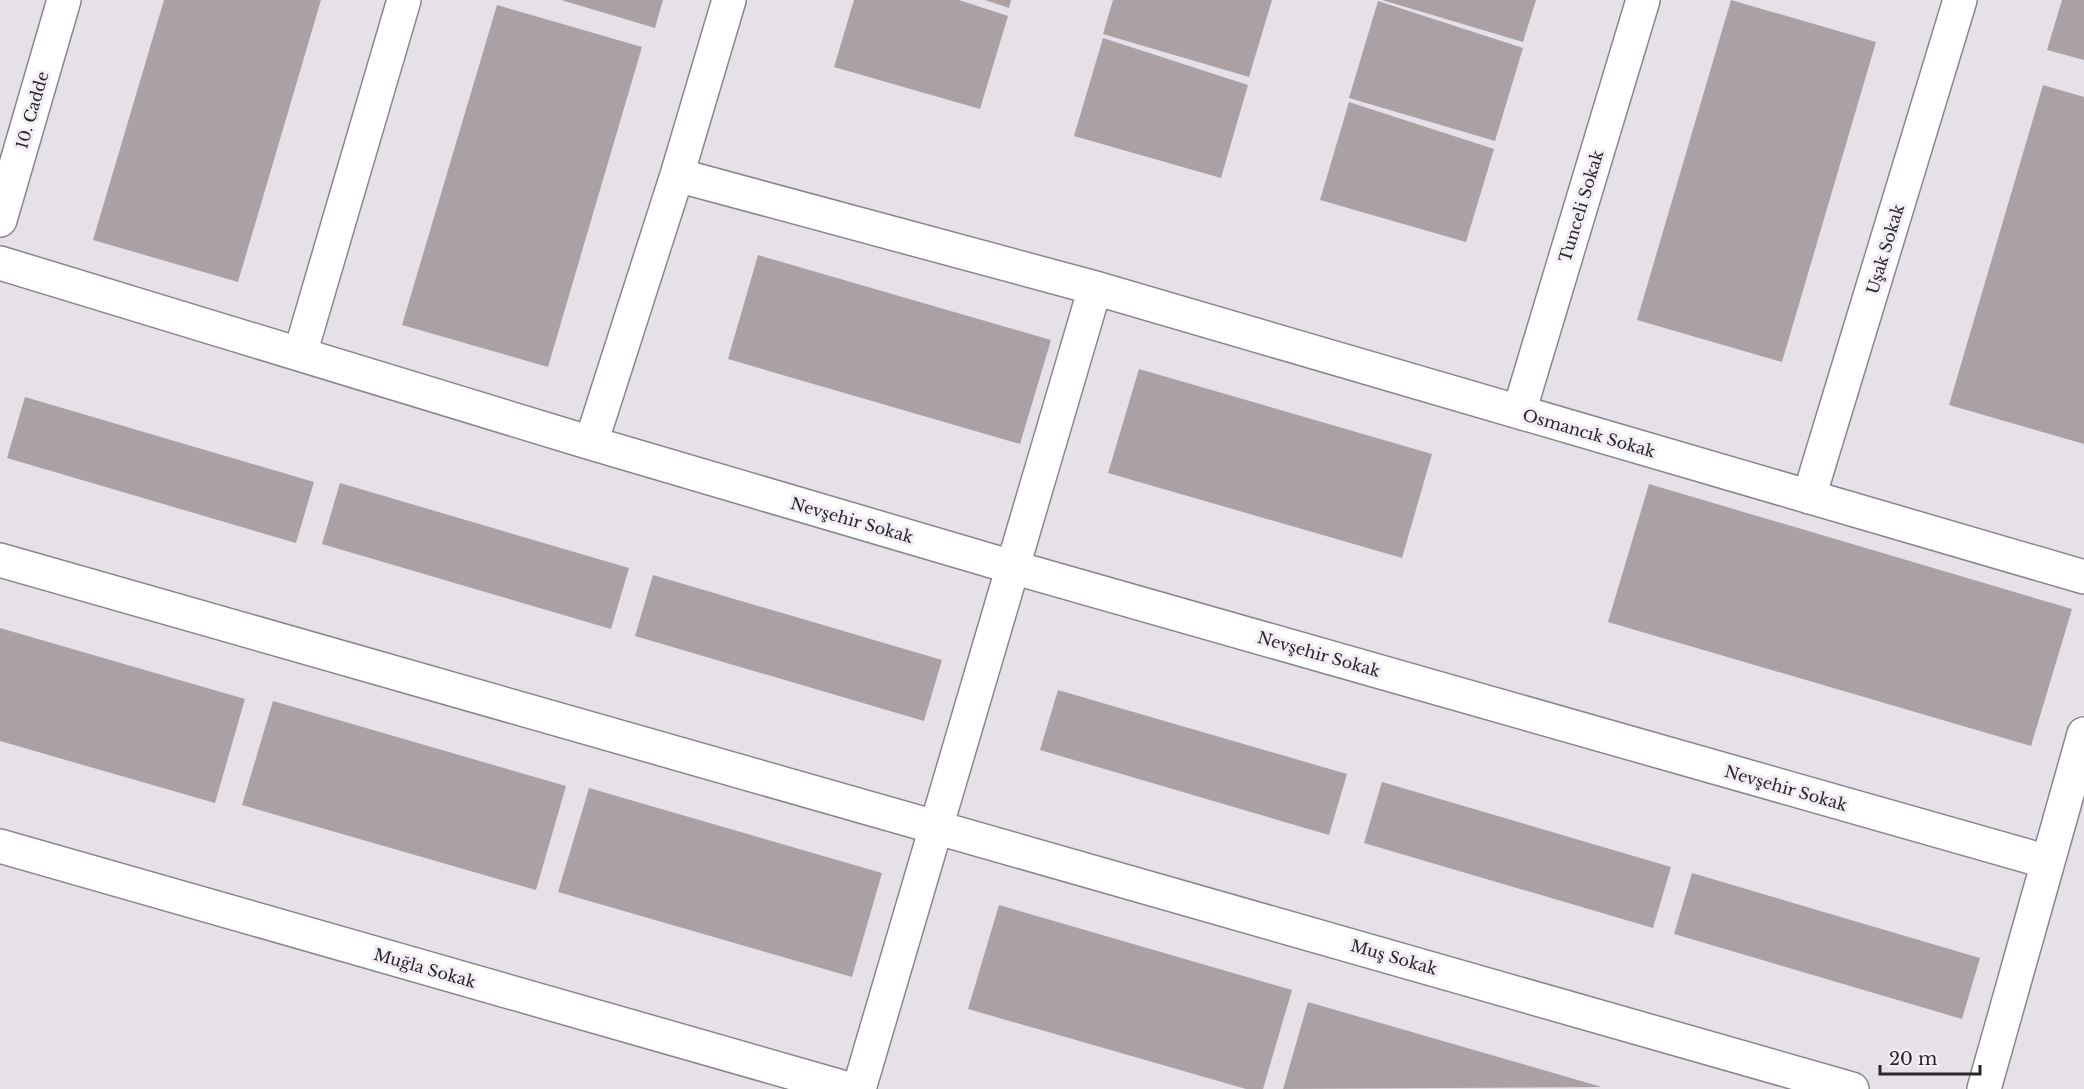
<svg xmlns="http://www.w3.org/2000/svg" width="2084" height="1089" viewBox="0 0 2084 1089" font-family="'Libre Baskerville',serif">
<style>
.building{fill:#aba1a5}
.lines{fill:none;stroke-linecap:round;stroke-linejoin:round}
.minor-casing{stroke:#8a868d;stroke-width:36}
.minor{stroke:#fff;stroke-width:33}
.labels{text-anchor:middle;dominant-baseline:central;stroke-width:6;stroke-linejoin:round;paint-order:stroke}
.street-label{font-size:16px;fill:#29272a;stroke:#f3eef6}
</style>
<rect width="100%" height="100%" fill="#e6e1e9"/>
<!-- building -->
<path class="building" d="M164,0H321L238,282L93,240Z
M561,0H663L655,28Z
M854,0H959L1008,16L980,109L834,67Z
M985,0H1011L1009,8Z
M1113,0H1272L1249,77L1103,34Z
M1382,0H1536L1523,42Z
M1731,0L1876,42L1782,362L1637,320Z
M2062,0H2084V60L2047,50Z
M1378,1L1523,48L1495,141L1349,98Z
M497,5L642,47L548,367L402,325Z
M1103,38L1248,85L1221,178L1074,136Z
M2043,85L2084,97V444L1949,405Z
M1349,102L1494,149L1466,242L1320,200Z
M758,255L1051,340L1020,444L728,359Z
M1139,369L1432,454L1402,558L1108,473Z
M25,397L314,482L296,543L7,458Z
M340,483L629,568L611,629L322,544Z
M1649,484L2072,609L2031,746L1608,622Z
M653,575L942,660L924,721L635,636Z
M0,628L245,699L215,803L0,741Z
M1058,690L1347,774L1329,835L1040,750Z
M273,701L566,786L536,890L242,805Z
M1382,782L1671,867L1653,928L1364,843Z
M589,788L882,873L852,977L558,892Z
M1692,873L1980,958L1962,1019L1674,934Z
M999,905L1292,990L1263,1089H1246L968,1009Z
M1308,1002L1602,1087L1283,1089Z"/>
<g class="lines">
<defs>
<path id="minor" d="M677,175L1095,288L2084,577
M0,220L64,0
M0,263L591,443L677,175L729,0
M300,354L404,0
M1519,412L1643,0
M591,443L1012,567L2048,862
M1809,497L1960,0
M0,560L1852,1089
M0,846L849,1089
M859,1089L1095,288
M1984,1089L2084,734"/>
</defs>
<!-- minor casing -->
<use href="#minor" class="minor-casing"/>
<!-- minor -->
<use href="#minor" class="minor"/>
</g>
<g class="labels">
<!-- street labels -->
<g class="street-label">
<text transform="translate(32 110) rotate(-74)">10. Cadde</text>
<text transform="translate(1581 206) rotate(-73)">Tunceli Sokak</text>
<text transform="translate(1885 249) rotate(-73)">Uşak Sokak</text>
<text transform="translate(1589 433) rotate(16)">Osmancık Sokak</text>
<text transform="translate(852 520) rotate(16)">Nevşehir Sokak</text>
<text transform="translate(1319 654) rotate(16)">Nevşehir Sokak</text>
<text transform="translate(1786 788) rotate(16)">Nevşehir Sokak</text>
<text transform="translate(1394 957) rotate(16)">Muş Sokak</text>
<text transform="translate(425 968) rotate(16)">Muğla Sokak</text>
</g>
</g>
<!-- scale -->
<path d="M1880 1065v9h100v-9" fill="none" stroke="#29272a" stroke-width="3"/>
<text x="1889" y="1065" font-size="18" fill="#29272a" stroke="#f3eef6" stroke-width="4.5" paint-order="stroke">20 m</text>
</svg>
